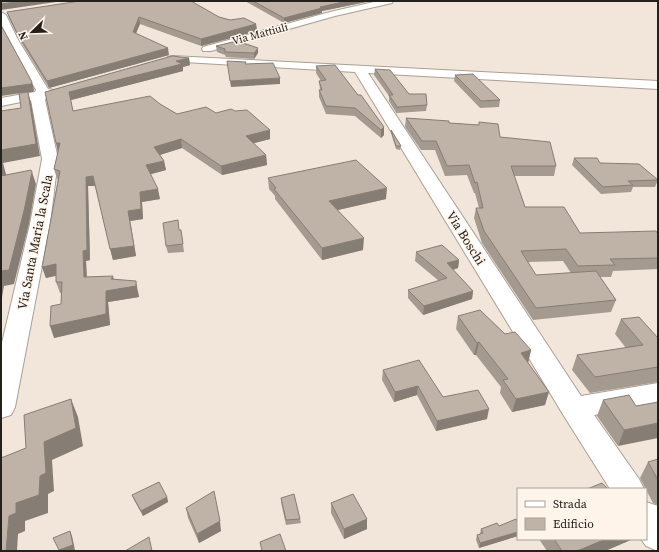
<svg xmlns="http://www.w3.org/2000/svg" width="659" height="552" viewBox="0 0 659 552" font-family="'Source Serif 4',serif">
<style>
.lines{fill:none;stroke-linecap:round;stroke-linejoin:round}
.minor-casing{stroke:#ab9f94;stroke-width:2}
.minor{fill:#fff;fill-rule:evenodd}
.wall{fill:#a49a90;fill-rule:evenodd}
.shaded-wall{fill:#867d75}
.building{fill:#bfb3a7;stroke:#867d75}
.labels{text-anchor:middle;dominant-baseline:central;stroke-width:3;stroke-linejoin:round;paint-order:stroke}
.far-street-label{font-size:11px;fill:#24201b;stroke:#fef4ea}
.street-label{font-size:13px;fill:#24201b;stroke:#fef4ea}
</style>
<rect width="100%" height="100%" fill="#f2e6da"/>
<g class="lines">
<defs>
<path id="minor" d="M378,1H393L392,3L335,16L211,51H203L202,49L203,47L330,12Z
M1,12L6,15L17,38L48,89L54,90L56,93L54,96L46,98L45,100L58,159L50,224L15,407L11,415L1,418V347L30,224L42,159L31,100L1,106V98L35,92L36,90L1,25Z
M172,56L658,81V89L368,73L581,396L658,383V403L594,415L639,479L644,489H610L564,416L355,72L168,61L166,59L168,57Z
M646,502L658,506V551L646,546L641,539H646Z"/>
</defs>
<!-- minor casing -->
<use href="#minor" class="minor-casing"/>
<!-- minor -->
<use href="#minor" class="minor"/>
</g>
<!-- wall -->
<path class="wall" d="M245,1H371L322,11V13L284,23Z
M7,12L219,17L230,20L256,24L257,31L201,46L140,24L136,33L169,55L49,88L18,37L9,18Z
M216,46L258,53L254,59L226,57L225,55L217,52Z
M189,58L190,65L183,67V71L71,100L73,111L160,104L177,114L216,113L270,139L253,143L266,155L267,165L222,175L182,148L160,155L164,161L166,170L150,174L160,199L142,202L143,219L130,221L136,256L113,260L95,186H88L90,260L86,261L87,277L114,280L138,292L139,297L108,302L110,325L54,338L61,304V293H60L56,282V275L46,278L42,267L58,179H57L54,169L58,152L45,92Z
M316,66L358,95L384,127V135L381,138L355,116L326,114L319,97V90H320L319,81H321L316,73Z
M375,69L409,94L427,105L426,111L397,113V114L389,101V96L374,75Z
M455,75L500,100L499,107L480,108L454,81Z
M406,118L449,123L479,125V122L500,137L556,166L554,176H514L525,207L580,233L658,234V269L613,271L611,277H600L616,300L611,312L533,320L482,243L474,218L476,208H479L475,193H474L467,175L445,176L435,150H421L405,127ZM563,261L571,273L536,275L528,262Z
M391,130L401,146L400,150L396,149L391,133Z
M574,158L600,163L658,180L655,187H633L631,192L601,194L572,165Z
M268,178L386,199L338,210L363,250L322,260L275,199V196L269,189Z
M179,230L182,237L184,252L168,253L166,246Z
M416,252L459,260L458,268L453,270L473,291L472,299L423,315L408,298V290L439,281L415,261Z
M458,316L505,334L531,350L528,363L545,405L512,412L500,393L501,387L476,355H474L456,329Z
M621,319L658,338V382L590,393L572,370L577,355L626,348L615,334Z
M383,370L443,397L487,419L436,431L417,395L394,402L382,380Z
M603,400L636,406L618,446L597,416Z
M658,459V505L653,503L640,478L648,462Z
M132,495L167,497L168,502L143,516L134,500Z
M281,498L300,519L301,523L286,525L281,502Z
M331,503L367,519V529L344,539L331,513Z
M186,508L221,531L199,543L188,518Z
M518,522V536L479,548L476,540L477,535L480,534L481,529Z
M539,539H633L605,551H547Z"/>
<!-- shaded-wall -->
<path class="shaded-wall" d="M24,1H63L1,10V4Z
M348,1H371L322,11V13L284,23V18L320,7Z
M139,17L140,24L134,38L133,32Z
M256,24L257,31L201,46V39Z
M168,48L169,55L49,88L47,81Z
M258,48V53L254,59V53Z
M189,58L190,65L183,67V71L71,100L69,92L176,61Z
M280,78V84L231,87L230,81Z
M32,82L34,90L33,92H28L31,103L40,156L3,163L7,178L1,179V150L28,92L1,96V88Z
M384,127V135L381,138V130Z
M270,130V139L247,145L246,136Z
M181,139L182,148L156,156L154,147Z
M56,143H60L58,152Z
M266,155L267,165L222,175L221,166Z
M164,161L166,170L148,175L146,165Z
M32,172L36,184L29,224L14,284L4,286L1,303V271Z
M93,176L95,186H88L90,260L86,261L87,288L84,277L83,251L86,177Z
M387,188L386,199L329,212V201Z
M158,189L160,199L142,202L143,219L130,221L136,256L113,260L110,249L128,211L140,192Z
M364,238L363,250L322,260V248Z
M459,260L458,268L446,272L447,263Z
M56,264L60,275L46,278L42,267Z
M113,276L116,287L136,281L138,292L139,297L108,302L110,325L54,338L50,326L106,291Z
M473,291L472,299L423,315L424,306Z
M479,342L476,355H474L477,343Z
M531,350L528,363L517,366L521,353Z
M418,386L417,395L394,402L395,392Z
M549,392L545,405L512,412L516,399Z
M71,399L78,417L83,446L52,460L54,491L48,494V513L25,521V531L18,534L17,551H6L9,516L16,503L40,476L44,442Z
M489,409L487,419L436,431L437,421Z
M658,423V438L618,446L624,430Z
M167,497L168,502L143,516L141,511Z
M367,519V529L344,539V529Z
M220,521L221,531L199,543L197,534Z
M70,531L72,536L75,550L73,551H59V550Z
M518,532V536L479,548L480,543Z
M606,539H633L605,551H577Z"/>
<!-- building -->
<path class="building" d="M1,1H24L1,4Z
M80,1H191L219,17L230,20L244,18L256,24L201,39L139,17L133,32L168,48L47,81L16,31L7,12Z
M253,1H348L320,7L322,8L284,18Z
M1,25L32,82L31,84L1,88Z
M237,41L258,48L254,53L225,52V49L216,46Z
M172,56L189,58L176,61L182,64L69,92L73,111L150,96L160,104L177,114L206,107L216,113L231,109L235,111L247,110L270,130L246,136L266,155L221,166L181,139L154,147L164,161L146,165L158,189L140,192L141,209L128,211L134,246L110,249L93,176L86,177L87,250L83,251L84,277L113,276L111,279L136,281V286L106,291V314L50,326L51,306L61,304L62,282H56V264L42,267L60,171L54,169L60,143H56L45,92Z
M227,61L246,62L245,64L273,63L280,78L230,81Z
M335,65L358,95H361L384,127L381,130L355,108L326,106L319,90H322L319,81L326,80L316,66Z
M375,69L390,70L409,94H426L427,105L398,107V108L389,95H393Z
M473,74L500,100L481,101L455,75Z
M28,92L36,144L1,150V111L21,108L19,93Z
M406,118L449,121V123L479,125V122L498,124L500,137L550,142L556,166H511L525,207H564L580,233L656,231L658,234V258L610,259L615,265L578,266L566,249L521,251L536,275L596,271L616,300L536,308L484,231L476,208H483L477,182L475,183L469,165L447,166L436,141H422Z
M391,130L401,146H396Z
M574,158H597L600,163L639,164L658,180L628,181L633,185L603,187Z
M356,160L387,188L329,201L364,238L322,248L274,189L276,188L268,178Z
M31,170L32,172L24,211L9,270L1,271V176Z
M178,220L179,230H181L183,244L166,246L163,223Z
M442,245L459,260L447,263L473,291L424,306L408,290L447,278L416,252Z
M480,310L505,334L515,332L531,350L521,353L549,392L516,399L503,380L508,379L479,342L477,343L458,316Z
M639,317L658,338V367L595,377L577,355L643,345L621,319Z
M419,360L443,397L478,390L489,409L437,421L418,386L395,392L383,370Z
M629,395L636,406L658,402V423L624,430L603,400Z
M71,399L76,428L44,442L46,473L40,476L39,495L16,503V513L9,516L6,551H1V458L26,448L24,415Z
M658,459V480L648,462Z
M159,482L167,497L141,511L132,495Z
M602,483L608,489H587Z
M214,491L220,521L197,534L186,508Z
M294,494L300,519L286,520L281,498Z
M353,494L367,519L344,529L331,503Z
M516,519L518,522V532L480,543L477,535L483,533L481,529L497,523L499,526Z
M70,531L73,545L59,550L53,538Z
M280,534L286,551H262L260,542Z
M149,537L152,551H125Z
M554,539H606L577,551H562Z"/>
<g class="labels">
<!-- far-street labels -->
<g class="far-street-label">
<text transform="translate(260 34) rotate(-15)">Via Mattiuli</text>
</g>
<!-- street labels -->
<g class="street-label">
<text transform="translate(466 238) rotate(58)">Via Boschi</text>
<text transform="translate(35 242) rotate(-79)">Via Santa Maria la Scala</text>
</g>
</g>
<!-- border -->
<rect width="659" height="552" fill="none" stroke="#24201b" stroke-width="4"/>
<!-- legend -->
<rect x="517" y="488" width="130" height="52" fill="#fef4ea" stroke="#a79f97"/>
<rect x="525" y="501" width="20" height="6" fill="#ffffff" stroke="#a79f97"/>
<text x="553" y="508" font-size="12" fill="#24201b">Strada</text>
<rect x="525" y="518" width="20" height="12" fill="#bfb3a7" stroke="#a79f97"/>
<text x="553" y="528" font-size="12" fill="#24201b">Edificio</text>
<!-- north arrow -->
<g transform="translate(32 32) rotate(247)" stroke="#fef4ea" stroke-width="3" paint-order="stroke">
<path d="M0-3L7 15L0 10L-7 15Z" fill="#24201b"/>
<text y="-6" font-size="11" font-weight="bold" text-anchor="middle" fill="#24201b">N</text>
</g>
</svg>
